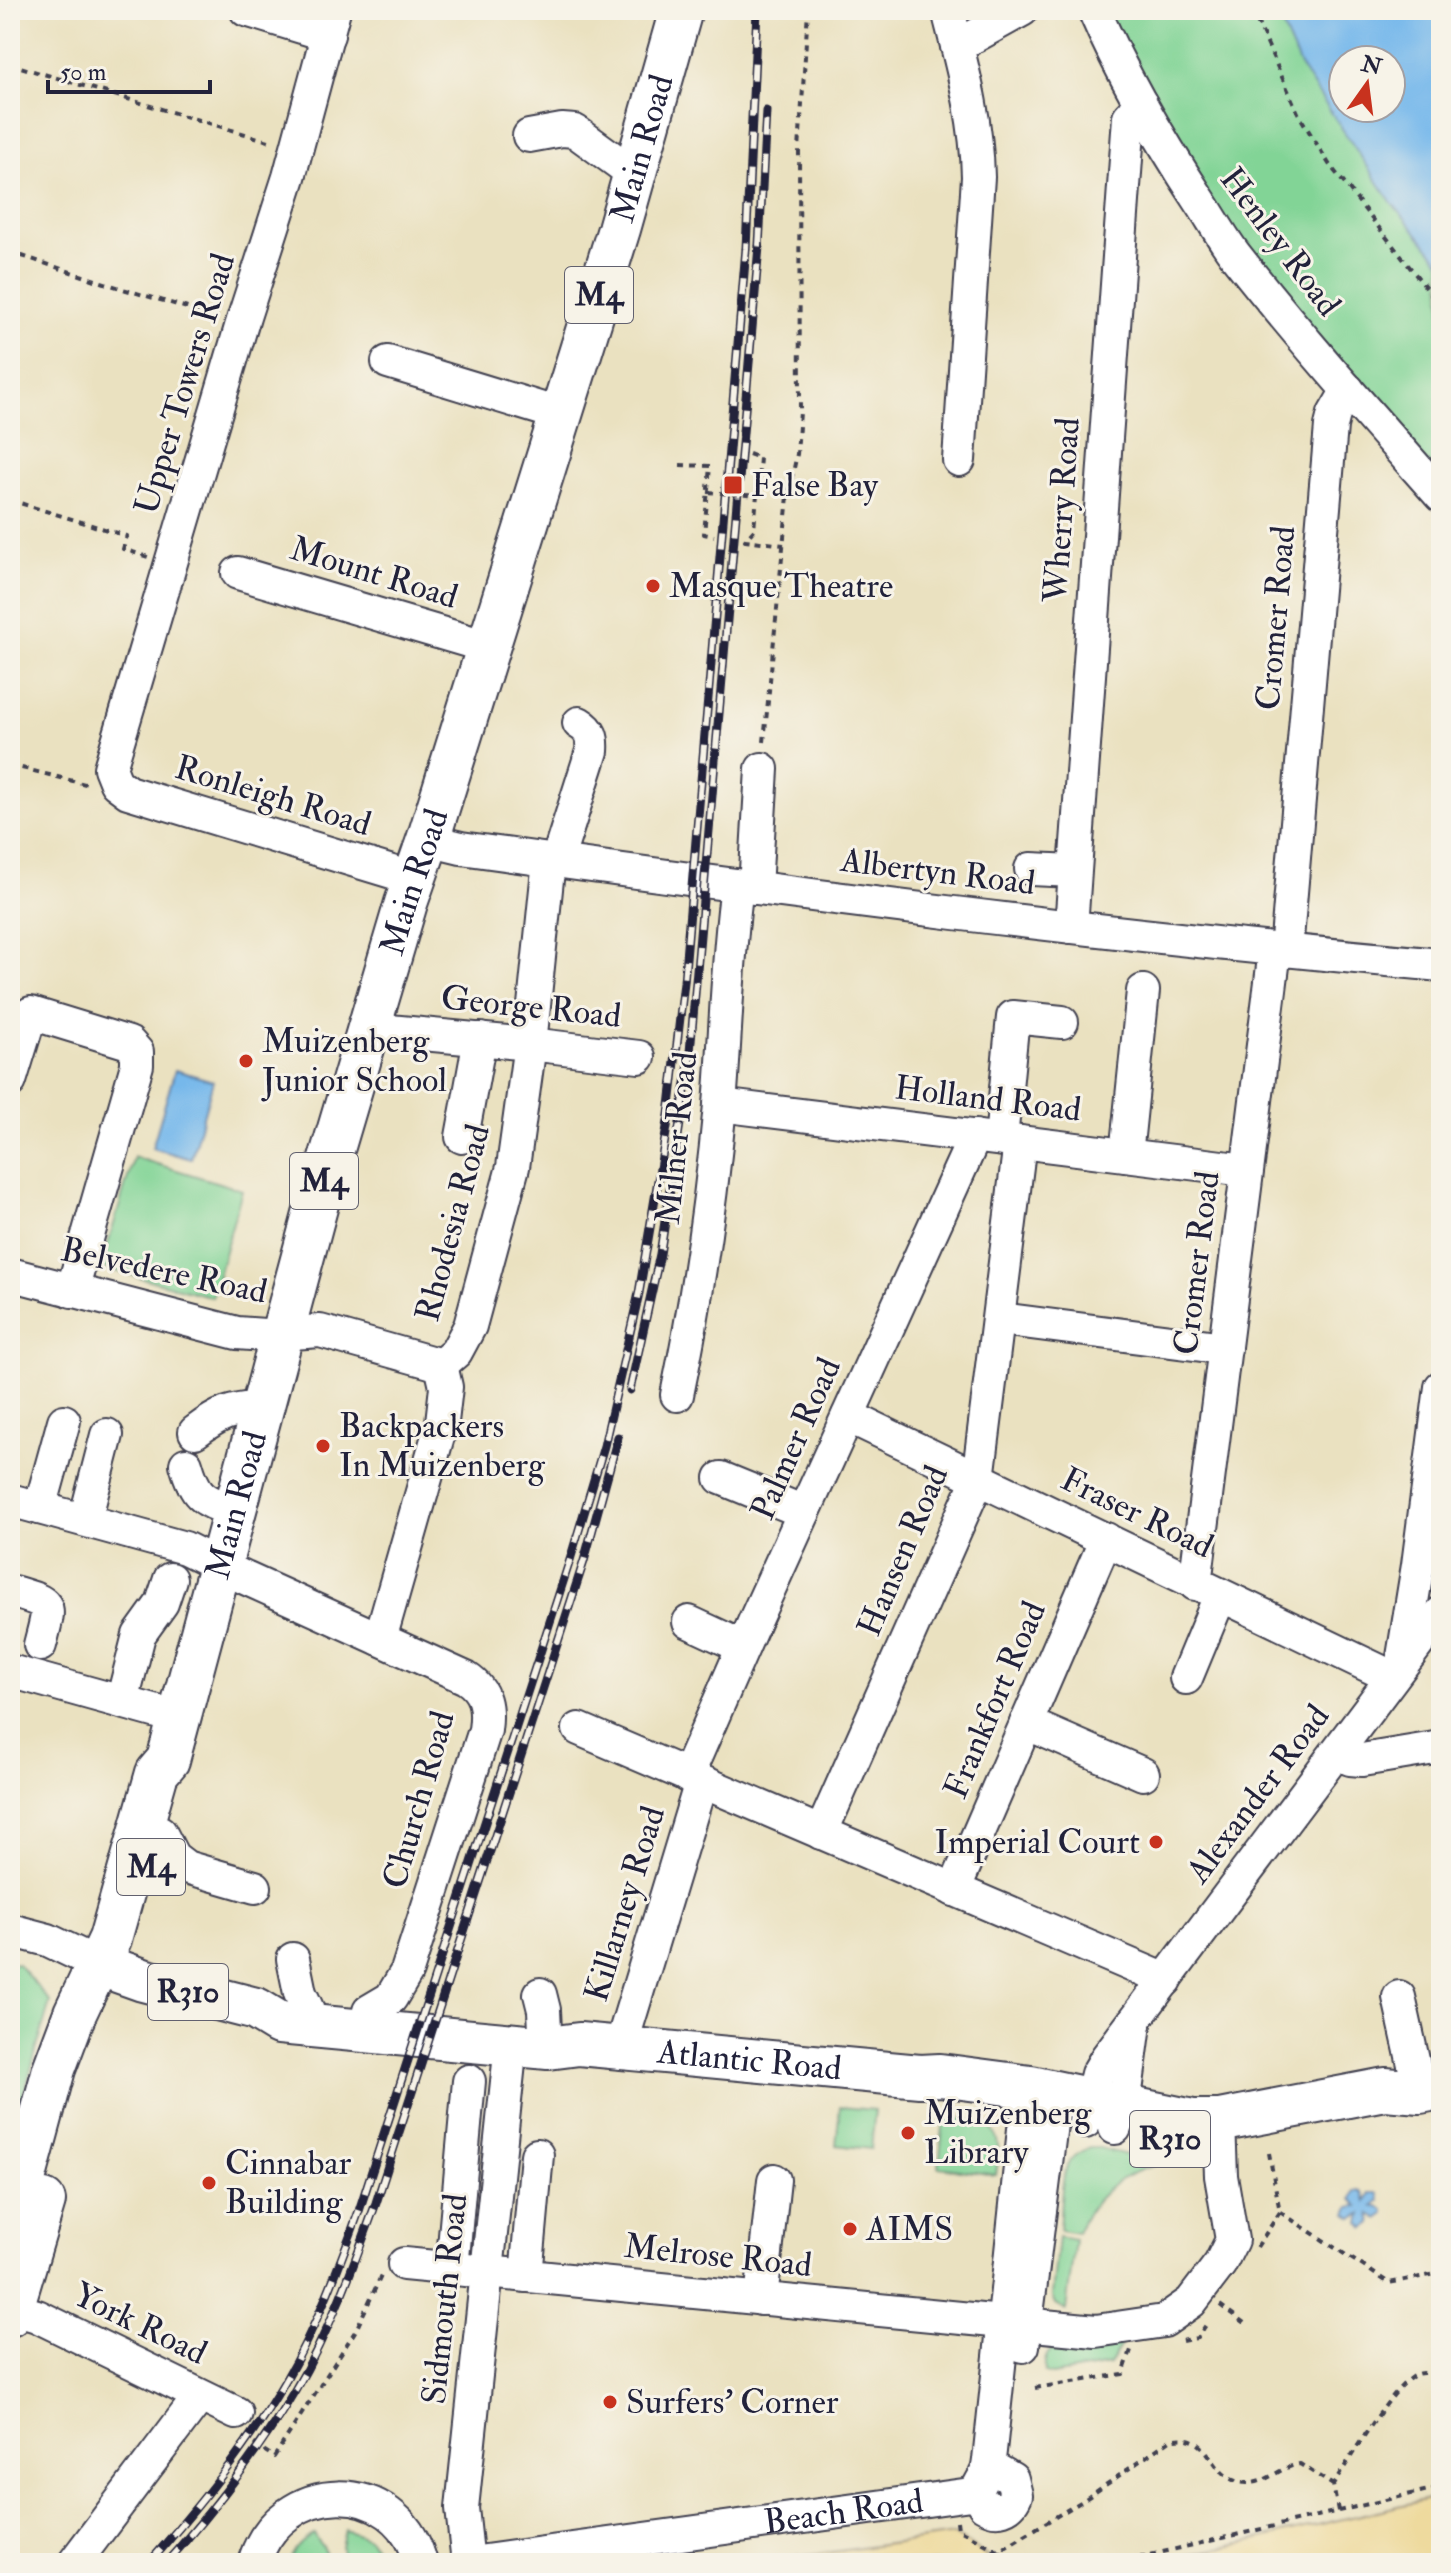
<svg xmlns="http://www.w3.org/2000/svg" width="1451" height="2573" viewBox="0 0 1451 2573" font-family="'IM FELL Double Pica',serif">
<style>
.green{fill:#82d496;stroke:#527b68;stroke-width:2;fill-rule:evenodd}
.sand{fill:#eeda9e;stroke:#887e6c;stroke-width:2}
.water{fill:#76b8eb;stroke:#4c6d93;stroke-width:2;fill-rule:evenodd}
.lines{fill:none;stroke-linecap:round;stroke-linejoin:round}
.minor-casing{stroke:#403f4f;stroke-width:36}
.major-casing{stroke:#403f4f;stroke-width:46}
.path{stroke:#403f4f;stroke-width:4;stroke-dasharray:6 6;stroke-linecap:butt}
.minor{stroke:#fff;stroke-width:32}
.major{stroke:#fff;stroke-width:42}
.rail-casing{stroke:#22223b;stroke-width:9}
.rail{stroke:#f7f3e8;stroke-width:6;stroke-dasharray:18;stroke-linecap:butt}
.path-bridge{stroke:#403f4f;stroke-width:4;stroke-dasharray:6 6;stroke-linecap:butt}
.poi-dot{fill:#c8321e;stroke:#f7f3e8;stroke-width:3}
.labels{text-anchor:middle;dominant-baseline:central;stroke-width:6;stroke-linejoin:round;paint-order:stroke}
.shield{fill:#f7f3e8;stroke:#62616f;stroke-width:2}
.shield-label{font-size:32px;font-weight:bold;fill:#22223b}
.street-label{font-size:34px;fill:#22223b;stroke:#f7f3e8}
.poi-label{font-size:34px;fill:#22223b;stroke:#f7f3e8;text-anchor:start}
</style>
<rect width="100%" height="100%" fill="#f7f3e8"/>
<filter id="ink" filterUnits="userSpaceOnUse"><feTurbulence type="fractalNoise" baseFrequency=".0125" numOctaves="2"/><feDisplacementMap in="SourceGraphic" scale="16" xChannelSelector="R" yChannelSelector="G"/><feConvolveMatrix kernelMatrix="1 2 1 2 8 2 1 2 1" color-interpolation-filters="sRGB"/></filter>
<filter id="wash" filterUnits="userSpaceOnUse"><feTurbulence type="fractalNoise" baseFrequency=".006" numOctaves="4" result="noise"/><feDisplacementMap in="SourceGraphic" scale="32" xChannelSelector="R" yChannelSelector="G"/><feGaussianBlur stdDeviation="1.8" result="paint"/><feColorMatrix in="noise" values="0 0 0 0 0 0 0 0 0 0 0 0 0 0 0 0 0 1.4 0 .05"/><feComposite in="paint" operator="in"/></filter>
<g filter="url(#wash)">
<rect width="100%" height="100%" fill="#eae1c0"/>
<!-- green -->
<path class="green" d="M1094,10H1441V496L1235,255ZM1343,60H1391V108H1343Z
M134,1157L242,1190L212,1297L101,1267Z
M10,1962L18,1964L50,2002L10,2143Z
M840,2107L875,2110L871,2149L836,2145Z
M944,2117C991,2121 1004,2123 996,2175L939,2167Z
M1091,2148H1100L1161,2164C1120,2173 1094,2195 1077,2233L1059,2230C1061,2213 1060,2174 1070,2161C1075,2153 1083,2150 1091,2148Z
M1058,2237L1075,2240L1066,2310L1055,2304L1052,2296Z
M1082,2343L1094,2348L1122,2343L1109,2365L1052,2375L1045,2373C1042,2345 1058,2347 1080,2348Z
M345,2530L369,2539L385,2558L378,2563H343L341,2546Z
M314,2534L323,2548L327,2563H288C293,2549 302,2541 314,2534Z"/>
<!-- sand -->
<path class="sand" d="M1441,2496V2563H1155Z
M954,2535L998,2563H787L789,2558Z"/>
<!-- water -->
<path class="water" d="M1275,10H1441V262L1392,203L1300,66ZM1343,60H1391V108H1343Z
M175,1070L213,1081L191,1159L152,1148Z
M1359,2191L1363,2193L1366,2201L1370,2193H1378L1380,2200L1373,2206H1379L1384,2210L1385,2214L1378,2219L1370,2214L1372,2223L1366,2228L1360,2223L1362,2214L1353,2218L1347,2214L1350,2207L1359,2206L1352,2199L1355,2192Z"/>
</g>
<g filter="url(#ink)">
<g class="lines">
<defs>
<g id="minor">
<path d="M246,10L328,35"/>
<path d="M334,10L289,177L244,317L110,768L116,783L128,792L415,879"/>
<path d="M948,10C962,66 977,119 978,177L959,460"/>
<path d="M1094,10C1123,77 1160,140 1200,201C1212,219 1223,239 1236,256C1301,339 1372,418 1441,496"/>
<path d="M957,46L1022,10"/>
<path d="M529,136L562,130L575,131L634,174"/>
<path d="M388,362L562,415"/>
<path d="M238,573L488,647"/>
<path d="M428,840L461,848C787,893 1113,936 1441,965"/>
<path d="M557,861L592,751C593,738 591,730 579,723"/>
<path d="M1031,869L1074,871"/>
<path d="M755,888L762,769"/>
<path d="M1071,927L1129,117L1141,104"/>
<path d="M1286,951L1331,426L1334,414L1348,390"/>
<path d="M368,1029L530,1044L639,1057"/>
<path d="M10,1081L31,1013L129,1043L137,1052V1065L72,1291"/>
<path d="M720,1105L1246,1170"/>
<path d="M462,1137L480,1039"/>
<path d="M1001,1139L1013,1017L1062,1022"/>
<path d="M1126,1155L1143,991"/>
<path d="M10,1274L237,1333L265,1335L320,1331L441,1365"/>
<path d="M1000,1319L1225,1348"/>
<path d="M441,1365L456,1352L470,1326L513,1167L530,1044L549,860"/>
<path d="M677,1395C697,1299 711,1203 720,1105C726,1032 727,958 737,886"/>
<path d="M848,1416L1392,1677"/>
<path d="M195,1432C220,1413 230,1410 261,1407"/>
<path d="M186,1464C196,1499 203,1499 234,1512"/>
<path d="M721,1478L804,1512"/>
<path d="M10,1500L185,1548L245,1578L466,1678C486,1691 488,1708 485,1730L407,1971L391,1998L369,2011"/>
<path d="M40,1508L64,1421"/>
<path d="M85,1520L107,1435"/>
<path d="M1195,1584L1275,950"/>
<path d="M10,1591C54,1604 51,1601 40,1645"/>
<path d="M689,1622L743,1647"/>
<path d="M380,1639L442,1422L446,1387L441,1365"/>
<path d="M1403,1657L1418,1565L1441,1387"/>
<path d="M10,1671L179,1718"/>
<path d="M1186,1678L1220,1596"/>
<path d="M122,1702L139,1635L162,1603L170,1579"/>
<path d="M1026,1723L1143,1774"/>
<path d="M579,1729L1166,1980"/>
<path d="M1337,1753L1350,1759L1362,1760L1441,1747"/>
<path d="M687,1776L755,1620L975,1136"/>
<path d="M160,1832L173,1857L186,1867L255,1887"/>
<path d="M821,1833L978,1479L1020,1142"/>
<path d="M954,1890L1106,1539"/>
<path d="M10,1930L48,1940L98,1964"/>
<path d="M293,1959L300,1993L307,2008"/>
<path d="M540,1994L544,2010L545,2031"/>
<path d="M1399,1997L1420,2092"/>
<path d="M620,2049L701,1782"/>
<path d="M1085,2122L1097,2074L1107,2057L1441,1613"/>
<path d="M1115,2128L1127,2084L1135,2024"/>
<path d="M404,2264L1096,2331L1164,2321L1191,2302L1220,2264L1232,2240L1221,2176L1219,2121"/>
<path d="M452,2269L469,2081"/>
<path d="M526,2276L537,2155"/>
<path d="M761,2299L774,2180"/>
<path d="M10,2308L37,2316L236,2413"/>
<path d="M1023,2346L1055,2092"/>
<path d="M986,2474L998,2471L1012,2479L1016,2495C1010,2509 997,2513 984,2505C972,2488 980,2487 986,2473C989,2467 989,2458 990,2451L1024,2129L1038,2088"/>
<path d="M74,2563L200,2396"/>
<path d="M254,2563C280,2477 398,2474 421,2563"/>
<path d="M468,2563L462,2508L511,2044"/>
<path id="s1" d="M471,2563L978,2493"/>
</g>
<g id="major">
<path id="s2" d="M98,1964L143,1980L256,2009L279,2023L548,2048L579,2044L920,2076L940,2075L1031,2087L1193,2121H1219L1385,2089L1420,2092L1441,2088"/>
<path id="s3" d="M10,2232L54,2069L75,2013L110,1939L157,1773L168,1760L318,1200L406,903L428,840L619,229L681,10"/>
<path d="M10,2315L44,2201"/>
</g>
</defs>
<!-- minor casing -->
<use href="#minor" class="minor-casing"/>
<!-- major casing -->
<use href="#major" class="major-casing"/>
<!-- path -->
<path class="path" d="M1252,10L1299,115L1329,164L1441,307
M10,64L272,142
M10,252L123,289L218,317
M749,454L760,458L754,530L745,540L784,545
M680,465L710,466L704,534L714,536
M10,500L127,536L123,549L148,557
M764,742L788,496L797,454L800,412L799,150L808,10
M10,765L89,785
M1280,2212L1389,2283L1441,2273
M1257,2247L1280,2212L1269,2153
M1220,2305L1247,2325
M1182,2341L1197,2338L1206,2325
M1035,2388L1123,2374L1131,2350
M244,2437L274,2457L356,2330L381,2276
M1338,2511L1333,2485C1349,2461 1393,2384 1417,2374C1425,2371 1434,2375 1441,2379
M957,2521L958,2529L998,2551L1084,2500L1170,2440C1215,2429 1207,2482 1247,2483C1267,2484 1279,2467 1300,2464L1333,2485
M998,2551L1014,2563
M1116,2563L1441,2487"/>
<!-- minor -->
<use href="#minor" class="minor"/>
<!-- major -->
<use href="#major" class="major"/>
<defs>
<path id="rail" d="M630,1390L660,1254L689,1064L759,246L766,111
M149,2563C199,2506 247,2447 285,2381C316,2328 338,2269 359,2211L570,1560L604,1446L639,1293L669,1115L684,982L746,249L757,10
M166,2563C214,2509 259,2452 295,2390C330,2331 353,2267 376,2203L584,1561L618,1437"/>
</defs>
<!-- rail casing -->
<use href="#rail" class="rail-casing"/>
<!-- rail -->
<use href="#rail" class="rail"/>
<!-- path-bridge -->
<path class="path-bridge" d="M708,492L758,496"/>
</g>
</g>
<!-- markers -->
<g class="poi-dot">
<rect x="723" y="475" width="20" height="20" rx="4"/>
<circle cx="653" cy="586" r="8"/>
<circle cx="246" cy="1061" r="8"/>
<circle cx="323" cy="1446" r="8"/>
<circle cx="1156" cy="1842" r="8"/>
<circle cx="908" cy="2133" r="8"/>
<circle cx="209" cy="2183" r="8"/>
<circle cx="850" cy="2229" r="8"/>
<circle cx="610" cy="2402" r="8"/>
</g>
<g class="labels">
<!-- shield labels -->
<g class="shield">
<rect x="565" y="267" width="68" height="56" rx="6"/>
<rect x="290" y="1153" width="68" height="56" rx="6"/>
<rect x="117" y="1839" width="68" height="56" rx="6"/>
<rect x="148" y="1964" width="80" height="56" rx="6"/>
<rect x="1130" y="2111" width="80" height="56" rx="6"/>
</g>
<g class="shield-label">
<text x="599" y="295">M4</text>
<text x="324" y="1181">M4</text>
<text x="151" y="1867">M4</text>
<text x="188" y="1992">R310</text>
<text x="1170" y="2139">R310</text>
</g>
<!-- street labels -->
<g class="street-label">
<text stroke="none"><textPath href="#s3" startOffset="2180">Main Road</textPath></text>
<text transform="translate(1280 242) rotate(53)">Henley Road</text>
<text transform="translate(185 384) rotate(-73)">Upper Towers Road</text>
<text transform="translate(1062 510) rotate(-86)">Wherry Road</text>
<text transform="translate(374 573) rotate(17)">Mount Road</text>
<text transform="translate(1276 618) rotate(-85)">Cromer Road</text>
<text transform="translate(273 796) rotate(17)">Ronleigh Road</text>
<text transform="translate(938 872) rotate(7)">Albertyn Road</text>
<text stroke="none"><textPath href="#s3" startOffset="1412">Main Road</textPath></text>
<text transform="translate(531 1007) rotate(6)">George Road</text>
<text transform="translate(988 1099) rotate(7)">Holland Road</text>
<text transform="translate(677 1138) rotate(-84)">Milner Road</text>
<text transform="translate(453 1223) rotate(-75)">Rhodesia Road</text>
<text transform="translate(1197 1263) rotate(-83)">Cromer Road</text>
<text transform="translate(164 1271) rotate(12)">Belvedere Road</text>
<text transform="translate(796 1439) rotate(-66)">Palmer Road</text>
<text stroke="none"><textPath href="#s3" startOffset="764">Main Road</textPath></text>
<text transform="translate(1137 1513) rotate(26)">Fraser Road</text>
<text transform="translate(903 1551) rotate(-67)">Hansen Road</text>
<text transform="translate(995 1700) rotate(-67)">Frankfort Road</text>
<text transform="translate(1258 1794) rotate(-53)">Alexander Road</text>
<text transform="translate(419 1800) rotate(-74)">Church Road</text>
<text transform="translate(625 1904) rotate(-73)">Killarney Road</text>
<text stroke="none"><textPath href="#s2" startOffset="664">Atlantic Road</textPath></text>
<text transform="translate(718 2256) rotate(6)">Melrose Road</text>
<text transform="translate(445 2299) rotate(-84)">Sidmouth Road</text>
<text transform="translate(140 2324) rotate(26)">York Road</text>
<text stroke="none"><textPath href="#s1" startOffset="376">Beach Road</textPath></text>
</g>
<!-- poi labels -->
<g class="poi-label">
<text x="751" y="485">False Bay</text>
<text x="669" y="586">Masque Theatre</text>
<text x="262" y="1041">Muizenberg<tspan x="262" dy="39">Junior School</tspan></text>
<text x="339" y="1426">Backpackers<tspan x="339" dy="39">In Muizenberg</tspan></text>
<text x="1140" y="1842" text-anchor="end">Imperial Court</text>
<text x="924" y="2113">Muizenberg<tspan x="924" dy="39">Library</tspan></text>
<text x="225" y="2163">Cinnabar<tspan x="225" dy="39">Building</tspan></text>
<text x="866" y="2229">AIMS</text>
<text x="626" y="2402">Surfers' Corner</text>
</g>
</g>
<!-- margin -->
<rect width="1451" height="2573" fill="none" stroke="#f7f3e8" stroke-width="40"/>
<!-- north arrow -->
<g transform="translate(1367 84) rotate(14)"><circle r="38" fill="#f7f3e8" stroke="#a29fa3" stroke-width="2"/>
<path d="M0-6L14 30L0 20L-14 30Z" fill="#c8321e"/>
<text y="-12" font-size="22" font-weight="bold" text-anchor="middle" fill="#22223b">N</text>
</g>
<!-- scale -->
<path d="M48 80v12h162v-12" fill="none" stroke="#22223b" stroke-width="4"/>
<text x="60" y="80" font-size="24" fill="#22223b" stroke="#f7f3e8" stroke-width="6" paint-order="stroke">50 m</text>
</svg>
